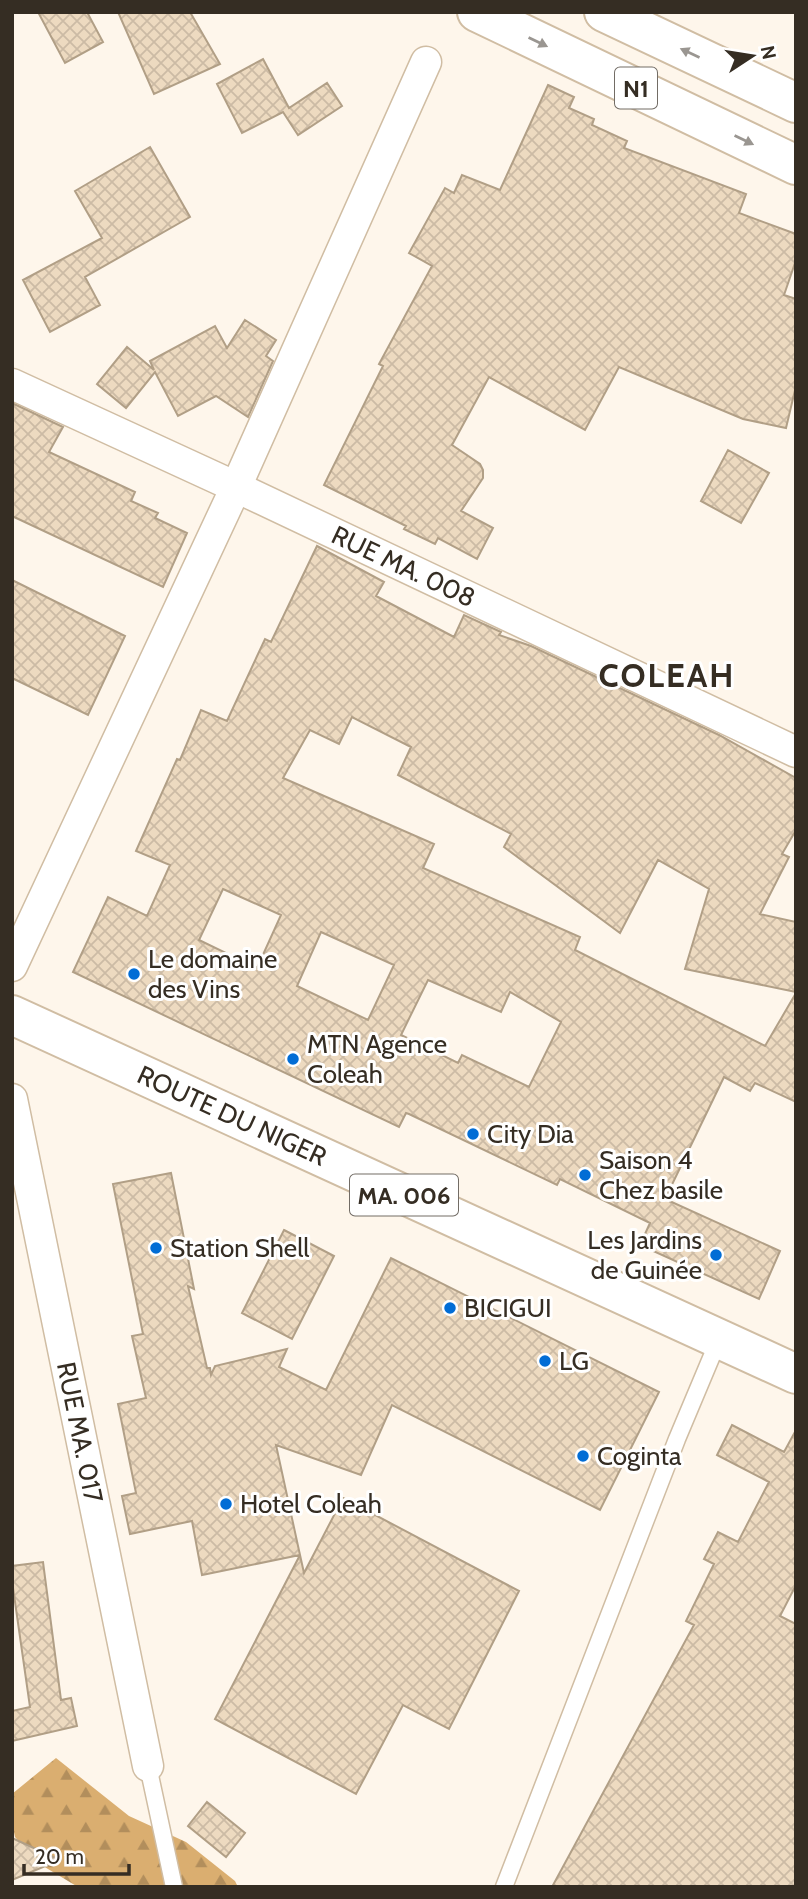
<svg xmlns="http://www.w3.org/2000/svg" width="808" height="1899" viewBox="0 0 808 1899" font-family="Cabin,sans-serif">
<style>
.forest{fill:url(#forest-firs)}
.building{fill:url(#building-cross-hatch);stroke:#b19f86;stroke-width:2;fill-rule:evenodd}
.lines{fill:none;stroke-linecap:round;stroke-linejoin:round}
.service-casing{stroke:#d0bda3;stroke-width:19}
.minor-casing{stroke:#d0bda3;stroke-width:33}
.primary-casing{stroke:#d0bda3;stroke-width:42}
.trunk-casing{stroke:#d0bda3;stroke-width:42}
.service{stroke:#fff;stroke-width:16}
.minor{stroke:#fff;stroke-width:30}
.primary{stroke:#fff;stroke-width:38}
.trunk{stroke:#fff;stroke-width:38}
.oneway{fill:#9a9691}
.poi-dot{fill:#026dd5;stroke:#fff;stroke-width:2.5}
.labels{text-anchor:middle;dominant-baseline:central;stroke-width:6;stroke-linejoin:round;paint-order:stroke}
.shield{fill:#fff;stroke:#726c65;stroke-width:2}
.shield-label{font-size:24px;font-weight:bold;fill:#352d23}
.street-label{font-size:26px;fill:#352d23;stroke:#fff}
.poi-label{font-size:26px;fill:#352d23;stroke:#fff;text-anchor:start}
.district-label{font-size:33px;font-weight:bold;letter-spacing:2px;fill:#352d23;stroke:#fff}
</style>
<defs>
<pattern id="forest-firs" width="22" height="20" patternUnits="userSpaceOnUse" patternTransform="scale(1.75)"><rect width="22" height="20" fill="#daae70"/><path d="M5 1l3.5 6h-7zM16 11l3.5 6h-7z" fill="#b28e5c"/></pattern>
<pattern id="building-cross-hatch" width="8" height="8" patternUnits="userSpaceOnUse" patternTransform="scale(1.75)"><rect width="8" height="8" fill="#eddac0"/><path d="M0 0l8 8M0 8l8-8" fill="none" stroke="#ccbba5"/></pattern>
</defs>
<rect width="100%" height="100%" fill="#fef6eb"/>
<!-- forest -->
<path class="forest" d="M56,1758L129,1816L186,1842L235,1881L238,1887H78L38,1863L15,1837L12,1823V1794Z"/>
<!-- building -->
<path class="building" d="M38,12H87L103,42L65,63Z
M118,12H190L220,64L154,94Z
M263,59L289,108L327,83L342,106L298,135L283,112L242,133L217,84Z
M548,85L574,97L569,108L594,119L592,125L627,141L624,148L746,194L739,213L796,234V260L784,295L796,299V386L786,428L743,419L619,367L585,430L489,377L452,445L480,464L483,470V478L461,511L493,528L477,559L438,538L435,544L404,529L406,526L324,485L383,366L379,364L432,266L409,253L445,188L454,193L462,175L500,190Z
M150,147L190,217L85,277L100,305L50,332L23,280L102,238L75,191Z
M245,320L276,340L266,356L273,361L248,417L216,396L178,416L155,372L126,408L97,384L127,347L154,370L150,361L215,326L227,348Z
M12,403L63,427L49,452L135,492L131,501L158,513L155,518L187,533L163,587L12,516Z
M728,450L769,473L741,523L701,501Z
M317,546L384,582L376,596L454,637L464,615L501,632L499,635L531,646L719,735L796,778V830L782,854L789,857L760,914L796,922V992L685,969L709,889L658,860L620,933L504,847L511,834L398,775L411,747L352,717L339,744L310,730L283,778L434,844L423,868L580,937L575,950L765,1046L796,993V1102L755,1083L750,1091L724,1077L665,1199L780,1251L759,1299L640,1245L650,1223L560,1179L557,1185L409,1114L406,1113L399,1127L73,972L108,897L147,916L170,865L136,851L177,759L180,760L201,710L227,721L265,639L271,642ZM223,889L281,915L257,968L199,940ZM321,932L394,965L368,1020L297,986ZM428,980L501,1012L510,992L561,1022L529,1087L462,1055L458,1063L401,1035Z
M12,580L125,636L88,715L12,678Z
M171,1173L194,1289L188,1286L207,1368H210L211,1375L215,1366L287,1349L279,1367L326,1390L391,1258L659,1392L600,1510L392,1405L361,1475L276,1445L300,1555L202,1575L192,1521L130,1534L122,1496L136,1493L118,1404L146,1398L132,1336L143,1334L113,1184Z
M284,1230L334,1256L292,1339L242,1313Z
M732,1425L784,1452L796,1430V1585L780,1616L796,1624V1887H552L694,1625L686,1621L714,1564L704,1559L718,1532L738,1542L769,1482L717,1455Z
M343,1498L519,1591L449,1729L403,1705L356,1794L215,1719L300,1555L304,1573Z
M43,1562L61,1700L71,1698L77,1726L12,1741V1711L30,1707L12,1581V1566Z
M207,1802L245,1833L226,1857L188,1826Z
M12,1838L60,1860L12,1880Z"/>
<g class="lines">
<defs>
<path id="service" d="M148,1766L174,1887
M504,1887L677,1439L719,1339"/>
<g id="minor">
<path id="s1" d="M12,384L236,487L796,752"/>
<path d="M12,966L236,487L426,62"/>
<path id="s2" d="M12,1099L148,1766"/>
</g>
<g id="primary">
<path id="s3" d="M12,1015L796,1374"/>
</g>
<path id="trunk" d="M477,12L796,165
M604,12L796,103"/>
</defs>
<!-- service casing -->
<use href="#service" class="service-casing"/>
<!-- minor casing -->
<use href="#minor" class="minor-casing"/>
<!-- primary casing -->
<use href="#primary" class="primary-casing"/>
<!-- trunk casing -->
<use href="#trunk" class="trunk-casing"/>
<!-- service -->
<use href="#service" class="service"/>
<!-- minor -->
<use href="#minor" class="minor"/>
<!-- primary -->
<use href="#primary" class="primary"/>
<!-- trunk -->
<use href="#trunk" class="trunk"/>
</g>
<!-- one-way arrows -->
<defs><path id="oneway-solid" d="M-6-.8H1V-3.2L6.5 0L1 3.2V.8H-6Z" transform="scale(1.75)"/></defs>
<g class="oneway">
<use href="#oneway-solid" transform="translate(538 42) rotate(26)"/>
<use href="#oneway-solid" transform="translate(690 53) rotate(-155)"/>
<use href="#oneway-solid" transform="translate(744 140) rotate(26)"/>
</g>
<!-- markers -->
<g class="poi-dot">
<circle cx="134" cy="974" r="7"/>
<circle cx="293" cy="1059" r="7"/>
<circle cx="473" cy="1134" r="7"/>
<circle cx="585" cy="1175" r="7"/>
<circle cx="156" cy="1248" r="7"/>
<circle cx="716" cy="1255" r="7"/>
<circle cx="450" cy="1308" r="7"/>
<circle cx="545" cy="1361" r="7"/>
<circle cx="583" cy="1456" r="7"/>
<circle cx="226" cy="1504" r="7"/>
</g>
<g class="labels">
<!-- shield labels -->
<g class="shield">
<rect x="615" y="67.5" width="42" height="41" rx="5"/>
<rect x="350" y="1174.5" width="108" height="41" rx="5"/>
</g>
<g class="shield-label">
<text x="636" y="88">N1</text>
<text x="404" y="1195">MA. 006</text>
</g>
<!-- street labels -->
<g class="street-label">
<text stroke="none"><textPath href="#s1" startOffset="432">RUE MA. 008</textPath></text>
<text stroke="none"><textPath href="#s3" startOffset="242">ROUTE DU NIGER</textPath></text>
<text stroke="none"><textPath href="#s2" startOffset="340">RUE MA. 017</textPath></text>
</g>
<!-- poi labels -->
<g class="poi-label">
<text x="148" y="959">Le domaine<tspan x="148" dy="30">des Vins</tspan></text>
<text x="307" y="1044">MTN Agence<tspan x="307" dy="30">Coleah</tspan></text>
<text x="487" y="1134">City Dia</text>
<text x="599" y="1160">Saison 4<tspan x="599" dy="30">Chez basile</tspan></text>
<text x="702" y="1240" text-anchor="end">Les Jardins<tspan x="702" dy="30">de Guinée</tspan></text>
<text x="170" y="1248">Station Shell</text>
<text x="464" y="1308">BICIGUI</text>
<text x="559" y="1361">LG</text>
<text x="597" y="1456">Coginta</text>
<text x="240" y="1504">Hotel Coleah</text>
</g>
<!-- district labels -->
<g class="district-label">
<text x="667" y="675">COLEAH</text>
</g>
</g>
<!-- border -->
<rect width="808" height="1899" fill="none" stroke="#352d23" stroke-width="28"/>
<!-- north arrow -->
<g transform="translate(752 56) rotate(78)" stroke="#ffffff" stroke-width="5" paint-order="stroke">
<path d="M0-5L12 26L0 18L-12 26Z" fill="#352d23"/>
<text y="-10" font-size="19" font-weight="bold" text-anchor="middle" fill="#352d23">N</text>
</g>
<!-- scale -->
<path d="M24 1864v10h105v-10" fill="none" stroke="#352d23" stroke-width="3.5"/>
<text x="35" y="1864" font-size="21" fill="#352d23" stroke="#ffffff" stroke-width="5" paint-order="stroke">20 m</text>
</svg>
